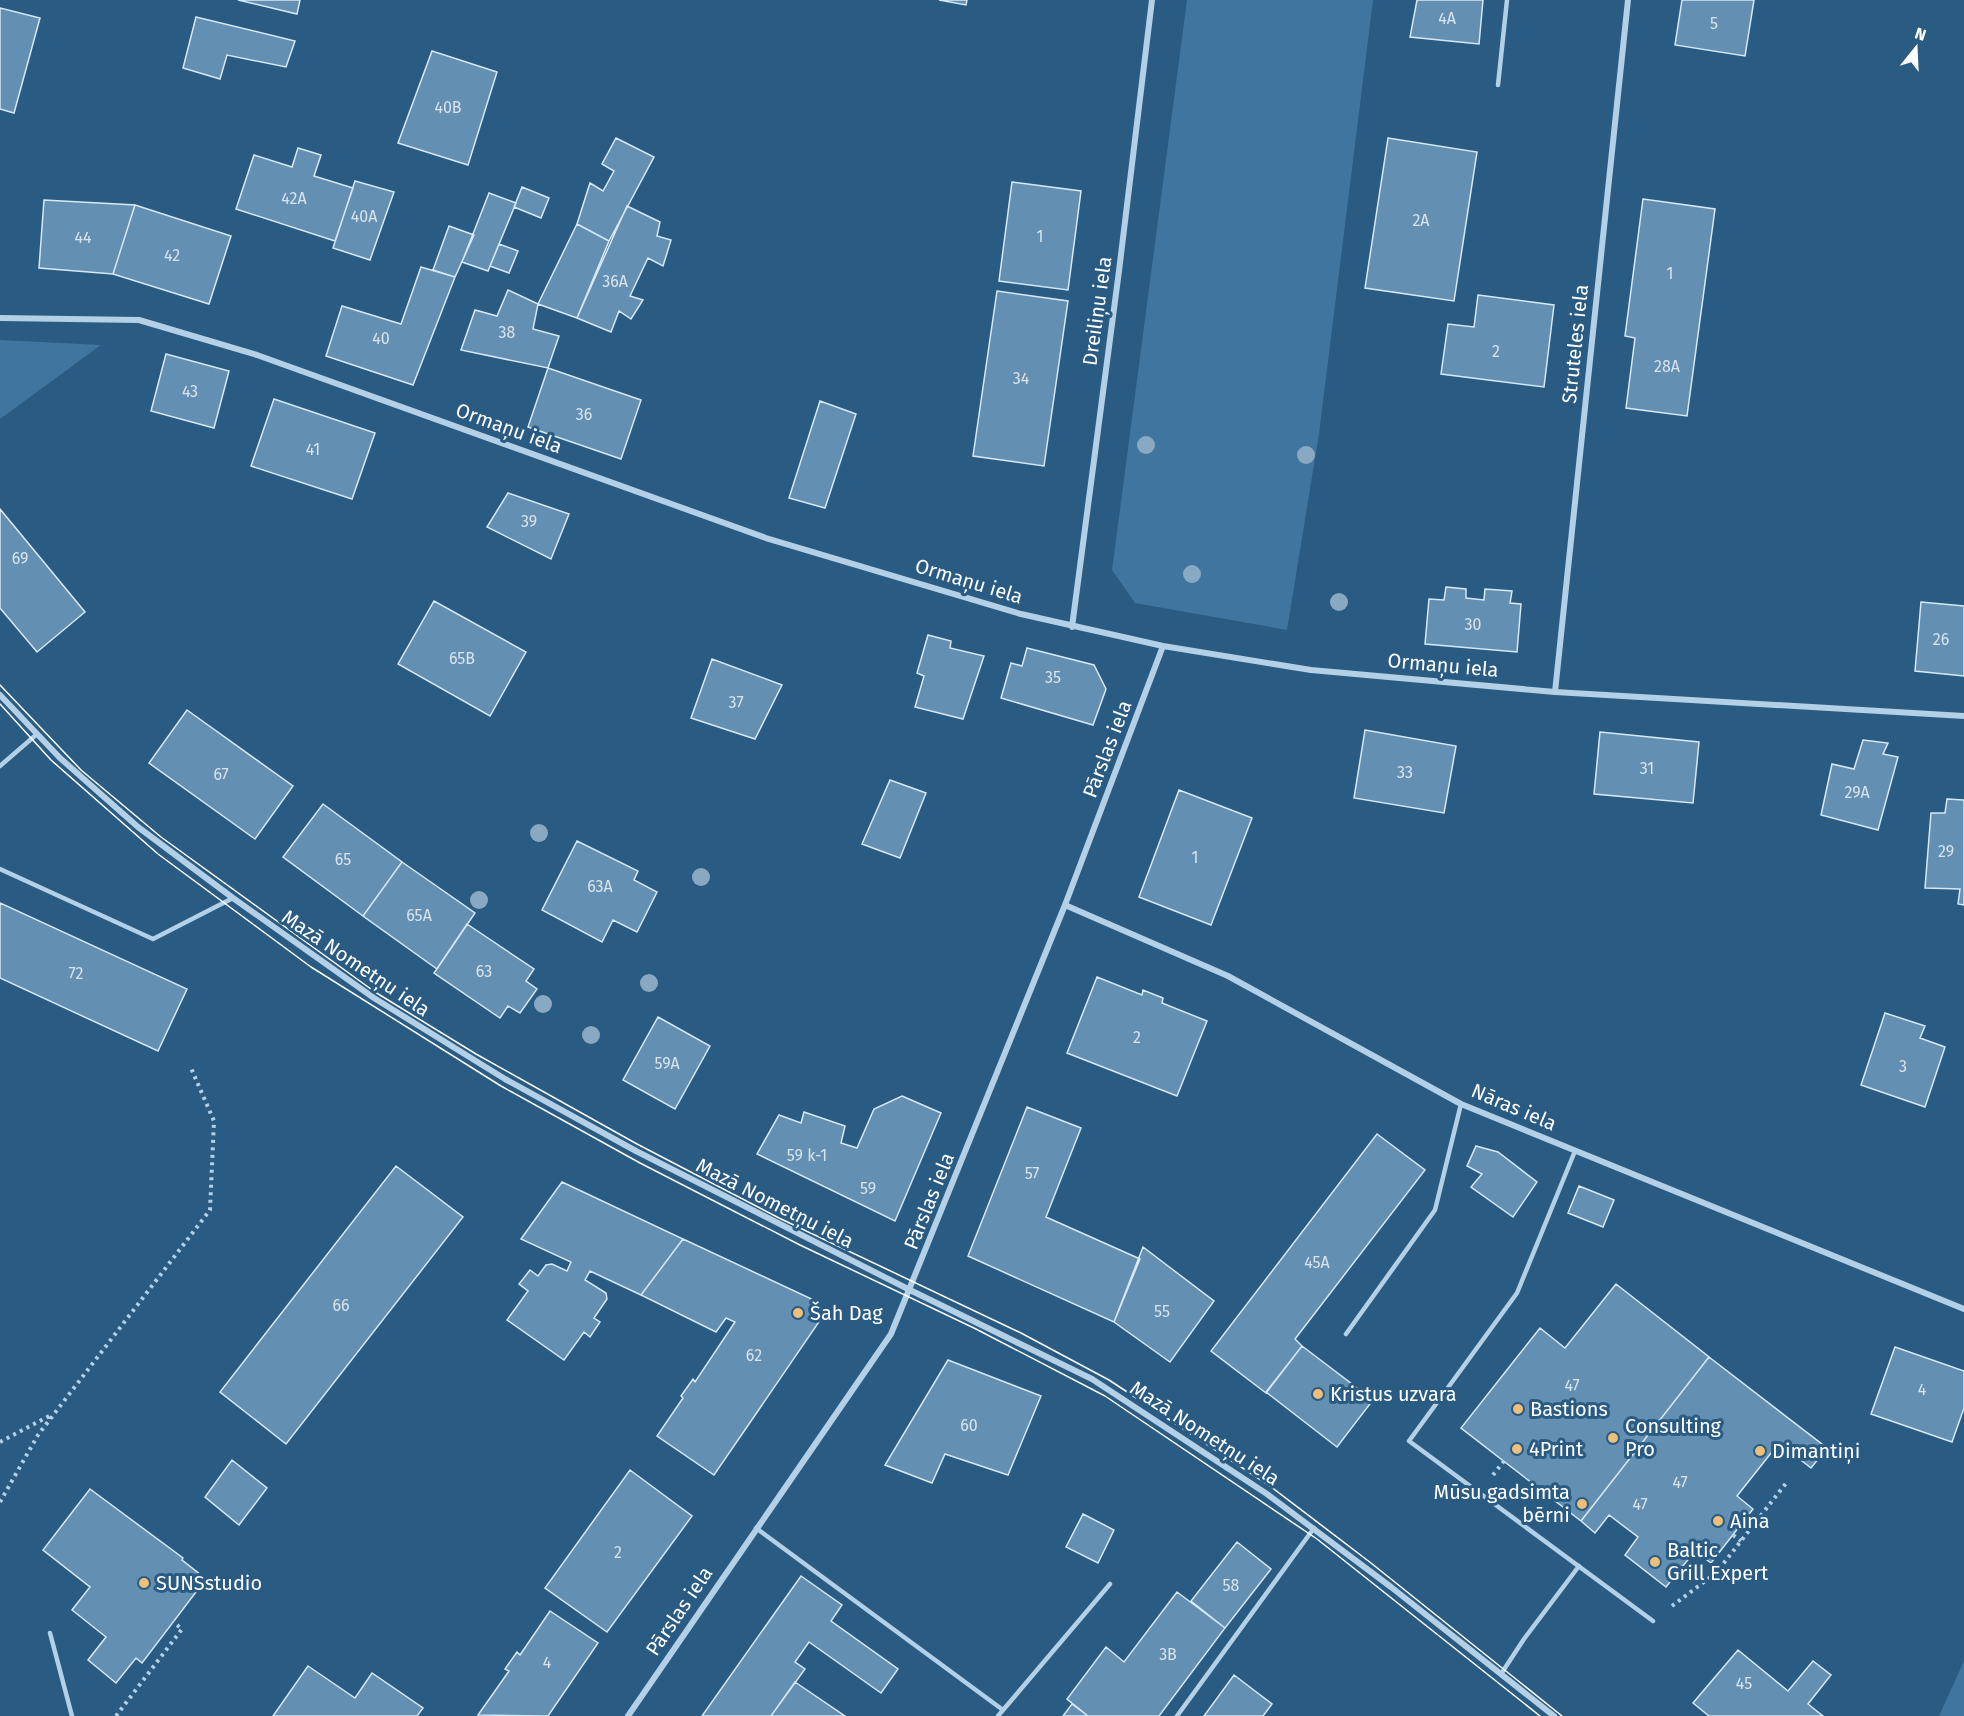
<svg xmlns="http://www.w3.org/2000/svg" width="1964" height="1716" viewBox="0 0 1964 1716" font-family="'Fira Sans',sans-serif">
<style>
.green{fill:#3f759f}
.building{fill:#628fb2;stroke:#d6e8f5;stroke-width:1.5}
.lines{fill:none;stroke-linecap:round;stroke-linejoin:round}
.path{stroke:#b3d0e6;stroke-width:4;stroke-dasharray:3 4.5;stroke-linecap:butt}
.service{stroke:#b3d0e6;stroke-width:4.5}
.minor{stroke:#b3d0e6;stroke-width:6}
.tram{stroke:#fff;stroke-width:1.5}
.tree{fill:#89a9c2}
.poi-dot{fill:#edbf7b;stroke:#2a5b83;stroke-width:2}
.labels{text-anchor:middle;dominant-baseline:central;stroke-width:6;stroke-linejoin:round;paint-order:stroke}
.number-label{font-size:16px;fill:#d8e3ec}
.street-label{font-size:20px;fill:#fff;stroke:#2a5b83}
.poi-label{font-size:20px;fill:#fff;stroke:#2a5b83;text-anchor:start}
</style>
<rect width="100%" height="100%" fill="#2a5b83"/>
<!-- green -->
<path class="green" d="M1187,0H1373L1319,434L1287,630L1135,603L1112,570Z
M0,340L101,345L0,419Z
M1964,1661V1716H1939Z"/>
<!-- building -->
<path class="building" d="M238,0H300L297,14Z
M939,0H967L966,5Z
M1417,0H1483L1479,44L1410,37Z
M1682,0H1754L1745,56L1675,45Z
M0,8L40,18L14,113L0,109Z
M196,17L295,41L286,67L227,55L220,79L183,68Z
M432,51L497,72L468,165L398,143Z
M616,138L654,157L609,241L577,224L590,183L603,191L614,171L602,164Z
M1388,138L1477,152L1454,301L1365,288Z
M298,148L321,155L314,176L353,188L335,241L236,209L254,155L292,167Z
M355,181L394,192L370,260L333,248Z
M1012,182L1081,191L1068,290L999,281Z
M522,187L549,198L541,218L514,207Z
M489,193L516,203L488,271L462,262Z
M1643,199L1715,209L1687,416L1626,408L1635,338L1625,336Z
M44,200L135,205L113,274L39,268Z
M135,205L231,236L209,304L113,274Z
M627,206L660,222L657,236L671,240L663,266L648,258L630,296L643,300L631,319L619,311L611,332L577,318Z
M577,224L609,241L577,318L538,304Z
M449,226L474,235L455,277L433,270Z
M499,244L518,251L509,273L490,266Z
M421,267L455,277L413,385L326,356L342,306L401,324Z
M508,290L538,304L533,329L559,336L548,368L461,350L475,310L497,316Z
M997,291L1068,301L1044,466L973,456Z
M1478,295L1554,305L1544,387L1441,374L1448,324L1474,327Z
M166,354L229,371L214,428L151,411Z
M548,368L641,400L621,459L528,427Z
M274,399L375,433L352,499L251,466Z
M820,401L856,414L825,508L789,498Z
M508,493L569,514L551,559L487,527Z
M0,509L85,612L37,652L0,608Z
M1446,587L1466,589V598L1484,600L1485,589L1512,591L1510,603L1521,604L1517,652L1425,644L1429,599L1444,600Z
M434,601L526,652L490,716L398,664Z
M1921,602L1964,606V676L1915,671Z
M928,635L951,641L950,648L984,656L963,719L915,707L924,676L917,673Z
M1027,648L1094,665L1106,689L1093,725L1001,698L1011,663L1022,666Z
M712,659L782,685L755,739L691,718Z
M187,710L293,786L255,839L149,763Z
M1365,730L1456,746L1444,813L1354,798Z
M1600,732L1699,742L1693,803L1594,794Z
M1863,740L1888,743L1883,754L1898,757L1878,830L1821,815L1832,764L1854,769Z
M890,780L926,793L900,858L862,844Z
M1179,790L1252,818L1211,925L1139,897Z
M1947,799L1964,800V905L1958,904L1960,889L1925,888L1931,813H1945Z
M323,804L402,862L363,916L283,857Z
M577,841L638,871L634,880L657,892L637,932L613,920L602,942L542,910Z
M402,862L475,913L437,969L363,916Z
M0,903L187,989L158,1051L0,978Z
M467,924L534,969L526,981L537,989L520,1013L508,1006L500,1018L434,973Z
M1097,977L1142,995L1143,990L1163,998L1162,1003L1207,1021L1177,1096L1067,1053Z
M1885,1013L1925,1026L1920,1038L1945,1047L1925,1107L1861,1085Z
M658,1017L710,1046L675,1109L623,1080Z
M902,1096L941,1113L895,1221L757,1154L779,1115L801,1123L804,1112L845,1126L841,1143L857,1148L874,1109Z
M1027,1107L1081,1128L1046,1217L1140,1259L1114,1322L968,1256Z
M1377,1134L1425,1170L1295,1339L1302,1346L1266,1393L1211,1351Z
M1476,1146L1498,1152L1537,1182L1513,1217L1471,1187L1482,1174L1467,1166Z
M396,1166L463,1217L286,1444L220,1392Z
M562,1182L683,1239L641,1295L590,1271L585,1280L606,1293L607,1299L594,1318L600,1322L590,1337L584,1332L564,1360L507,1320L528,1291L519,1284L530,1270L538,1276L546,1265L552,1264L567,1271L571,1262L521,1239Z
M1579,1186L1614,1200L1603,1227L1568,1213Z
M683,1239L818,1302L823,1316L714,1475L657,1436L683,1398L681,1396L693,1379L695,1382L735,1322L726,1318L716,1332L641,1295Z
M1143,1247L1214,1301L1170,1362L1114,1322Z
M1616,1284L1709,1357L1581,1521L1461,1428L1540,1328L1565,1348Z
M1302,1346L1373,1400L1337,1447L1266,1392Z
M1895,1347L1964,1371V1408L1952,1442L1871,1414Z
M1709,1357L1827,1448L1811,1468L1779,1443L1737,1496L1753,1509L1711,1563L1695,1551L1666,1587L1625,1555L1638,1537L1609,1515L1595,1533L1581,1521Z
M948,1360L1041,1396L1008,1475L945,1454L932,1483L885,1465Z
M232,1460L267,1488L239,1525L205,1497Z
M630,1470L692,1516L607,1632L545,1588Z
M90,1489L183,1558L182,1560L206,1579L142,1663L136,1658L116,1683L88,1660L106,1637L72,1610L90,1587L43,1550Z
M1083,1514L1114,1530L1098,1563L1066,1547Z
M1237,1542L1271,1569L1225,1628L1191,1601Z
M801,1576L842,1605L831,1621L898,1669L881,1693L809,1642L795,1662L805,1669L771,1716H702Z
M1177,1592L1225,1628L1159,1716H1088L1067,1699L1106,1647L1124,1662Z
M550,1611L598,1643L548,1716L478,1715L509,1671L505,1669L517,1652L520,1655Z
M1738,1650L1788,1691L1813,1661L1831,1675L1808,1704L1823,1716H1709L1693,1703Z
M308,1666L355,1698L372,1673L423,1708L417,1716H273Z
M1234,1675L1272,1704L1263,1716H1204Z
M795,1682L845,1716H771Z
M1072,1704L1088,1716H1063Z"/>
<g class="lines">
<!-- path -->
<path class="path" d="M0,1442L53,1414
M1493,1475L1504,1461
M1531,1501L1539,1489
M0,1502L38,1435L210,1210L214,1121L191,1068
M1733,1535L1741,1541
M1672,1606L1716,1573L1787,1482
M116,1716L182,1629L173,1622"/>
<!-- service -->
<path class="service" d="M1498,85L1507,0
M0,766L37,734
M0,869L153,939L233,898
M1575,1151L1517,1293L1409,1441L1653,1621
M1346,1334L1435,1210L1461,1104
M756,1528L1003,1710
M50,1633L72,1716
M1501,1674L1524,1639L1579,1566
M998,1716L1110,1584
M1177,1716L1314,1528"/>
<!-- minor -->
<path class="minor" d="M0,318L139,320L257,355L766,538L1021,614L1163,646L1311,670L1555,692L1964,716
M1072,627L1119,271L1152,0
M1555,692L1628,0
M0,695L60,758L138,827L233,898L374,998L505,1079L636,1151L910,1290L1092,1379L1267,1494L1391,1587L1554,1716
M1065,905L1228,976L1461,1104L1964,1309
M628,1716L891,1334L1065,905L1163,646"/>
<!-- tram -->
<path class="tram" d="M0,685L81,770L161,837L375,992L476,1054L637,1144L779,1218L1021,1333L1109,1380L1270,1486L1371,1563L1562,1716
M0,704L51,760L158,854L311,967L501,1086L640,1163L800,1245L976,1329L1105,1396L1317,1539L1540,1716"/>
</g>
<!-- trees -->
<g class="tree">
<circle cx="1146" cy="445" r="9"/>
<circle cx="1306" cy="455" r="9"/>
<circle cx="1192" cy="574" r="9"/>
<circle cx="1339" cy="602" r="9"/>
<circle cx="539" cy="833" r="9"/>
<circle cx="701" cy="877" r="9"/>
<circle cx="479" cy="900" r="9"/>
<circle cx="649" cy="983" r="9"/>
<circle cx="543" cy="1004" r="9"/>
<circle cx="591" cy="1035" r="9"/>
</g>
<!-- markers -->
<g class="poi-dot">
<circle cx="798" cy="1313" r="6"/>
<circle cx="1318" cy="1394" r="6"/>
<circle cx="1518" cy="1409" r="6"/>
<circle cx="1613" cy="1438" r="6"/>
<circle cx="1517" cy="1449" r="6"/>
<circle cx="1760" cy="1451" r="6"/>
<circle cx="1582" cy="1504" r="6"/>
<circle cx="1718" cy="1521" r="6"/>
<circle cx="1655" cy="1562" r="6"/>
<circle cx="144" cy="1583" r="6"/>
</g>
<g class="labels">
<!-- number labels -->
<g class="number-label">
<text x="1447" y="18">4A</text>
<text x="1714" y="23">5</text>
<text x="448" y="107">40B</text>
<text x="294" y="198">42A</text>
<text x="364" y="216">40A</text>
<text x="1421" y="220">2A</text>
<text x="1040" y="236">1</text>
<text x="83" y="237">44</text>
<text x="172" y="255">42</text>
<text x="1670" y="273">1</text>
<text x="615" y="281">36A</text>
<text x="507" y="332">38</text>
<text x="381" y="338">40</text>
<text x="1496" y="351">2</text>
<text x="1667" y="366">28A</text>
<text x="1021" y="378">34</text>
<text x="190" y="391">43</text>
<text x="584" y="414">36</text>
<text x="313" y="449">41</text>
<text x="529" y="521">39</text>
<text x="20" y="558">69</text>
<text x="1473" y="624">30</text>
<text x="1941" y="639">26</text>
<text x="462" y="658">65B</text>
<text x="1053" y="677">35</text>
<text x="736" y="702">37</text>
<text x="1647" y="768">31</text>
<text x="1405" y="772">33</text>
<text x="221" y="774">67</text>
<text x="1857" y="792">29A</text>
<text x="1946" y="851">29</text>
<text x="1195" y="857">1</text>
<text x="343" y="859">65</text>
<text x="600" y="886">63A</text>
<text x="419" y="915">65A</text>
<text x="484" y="971">63</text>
<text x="76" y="973">72</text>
<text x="1137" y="1037">2</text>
<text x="667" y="1063">59A</text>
<text x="1903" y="1066">3</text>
<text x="807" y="1155">59 k-1</text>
<text x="1032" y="1173">57</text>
<text x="868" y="1188">59</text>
<text x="1317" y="1262">45A</text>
<text x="341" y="1305">66</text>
<text x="1162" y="1311">55</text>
<text x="754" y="1355">62</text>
<text x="1572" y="1385">47</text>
<text x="1922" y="1389">4</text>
<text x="969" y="1425">60</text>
<text x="1680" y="1482">47</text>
<text x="1640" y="1504">47</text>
<text x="618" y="1552">2</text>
<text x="1231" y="1585">58</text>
<text x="1168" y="1654">3B</text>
<text x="547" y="1662">4</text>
<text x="1744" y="1683">45</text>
</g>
<!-- street labels -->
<g class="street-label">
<text transform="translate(1097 311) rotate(-82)">Dreiliņu iela</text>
<text transform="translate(1575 344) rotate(-84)">Struteles iela</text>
<text transform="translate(509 428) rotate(20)">Ormaņu iela</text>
<text transform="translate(969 581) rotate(17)">Ormaņu iela</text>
<text transform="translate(1443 665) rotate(5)">Ormaņu iela</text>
<text transform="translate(1107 749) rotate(-69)">Pārslas iela</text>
<text transform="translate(356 963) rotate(34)">Mazā Nometņu iela</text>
<text transform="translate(1514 1107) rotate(23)">Nāras iela</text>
<text transform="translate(929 1201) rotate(-68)">Pārslas iela</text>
<text transform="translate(775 1203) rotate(27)">Mazā Nometņu iela</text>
<text transform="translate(1205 1433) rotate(33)">Mazā Nometņu iela</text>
<text transform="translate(679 1611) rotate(-56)">Pārslas iela</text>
</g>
<!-- poi labels -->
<g class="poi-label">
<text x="810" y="1313">Šah Dag</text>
<text x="1330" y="1394">Kristus uzvara</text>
<text x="1530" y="1409">Bastions</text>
<text x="1625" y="1426">Consulting<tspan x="1625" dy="23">Pro</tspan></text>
<text x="1529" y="1449">4Print</text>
<text x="1772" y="1451">Dimantiņi</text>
<text x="1570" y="1492" text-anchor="end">Mūsu gadsimta<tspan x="1570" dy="23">bērni</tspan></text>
<text x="1730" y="1521">Aina</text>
<text x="1667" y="1550">Baltic<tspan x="1667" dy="23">Grill Expert</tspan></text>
<text x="156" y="1583">SUNSstudio</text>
</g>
</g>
<!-- north arrow -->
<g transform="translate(1916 48) rotate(18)" stroke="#2a5b83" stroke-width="4.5" paint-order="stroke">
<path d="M0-4.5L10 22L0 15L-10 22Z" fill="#ffffff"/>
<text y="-9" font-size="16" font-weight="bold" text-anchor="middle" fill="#ffffff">N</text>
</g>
</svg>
